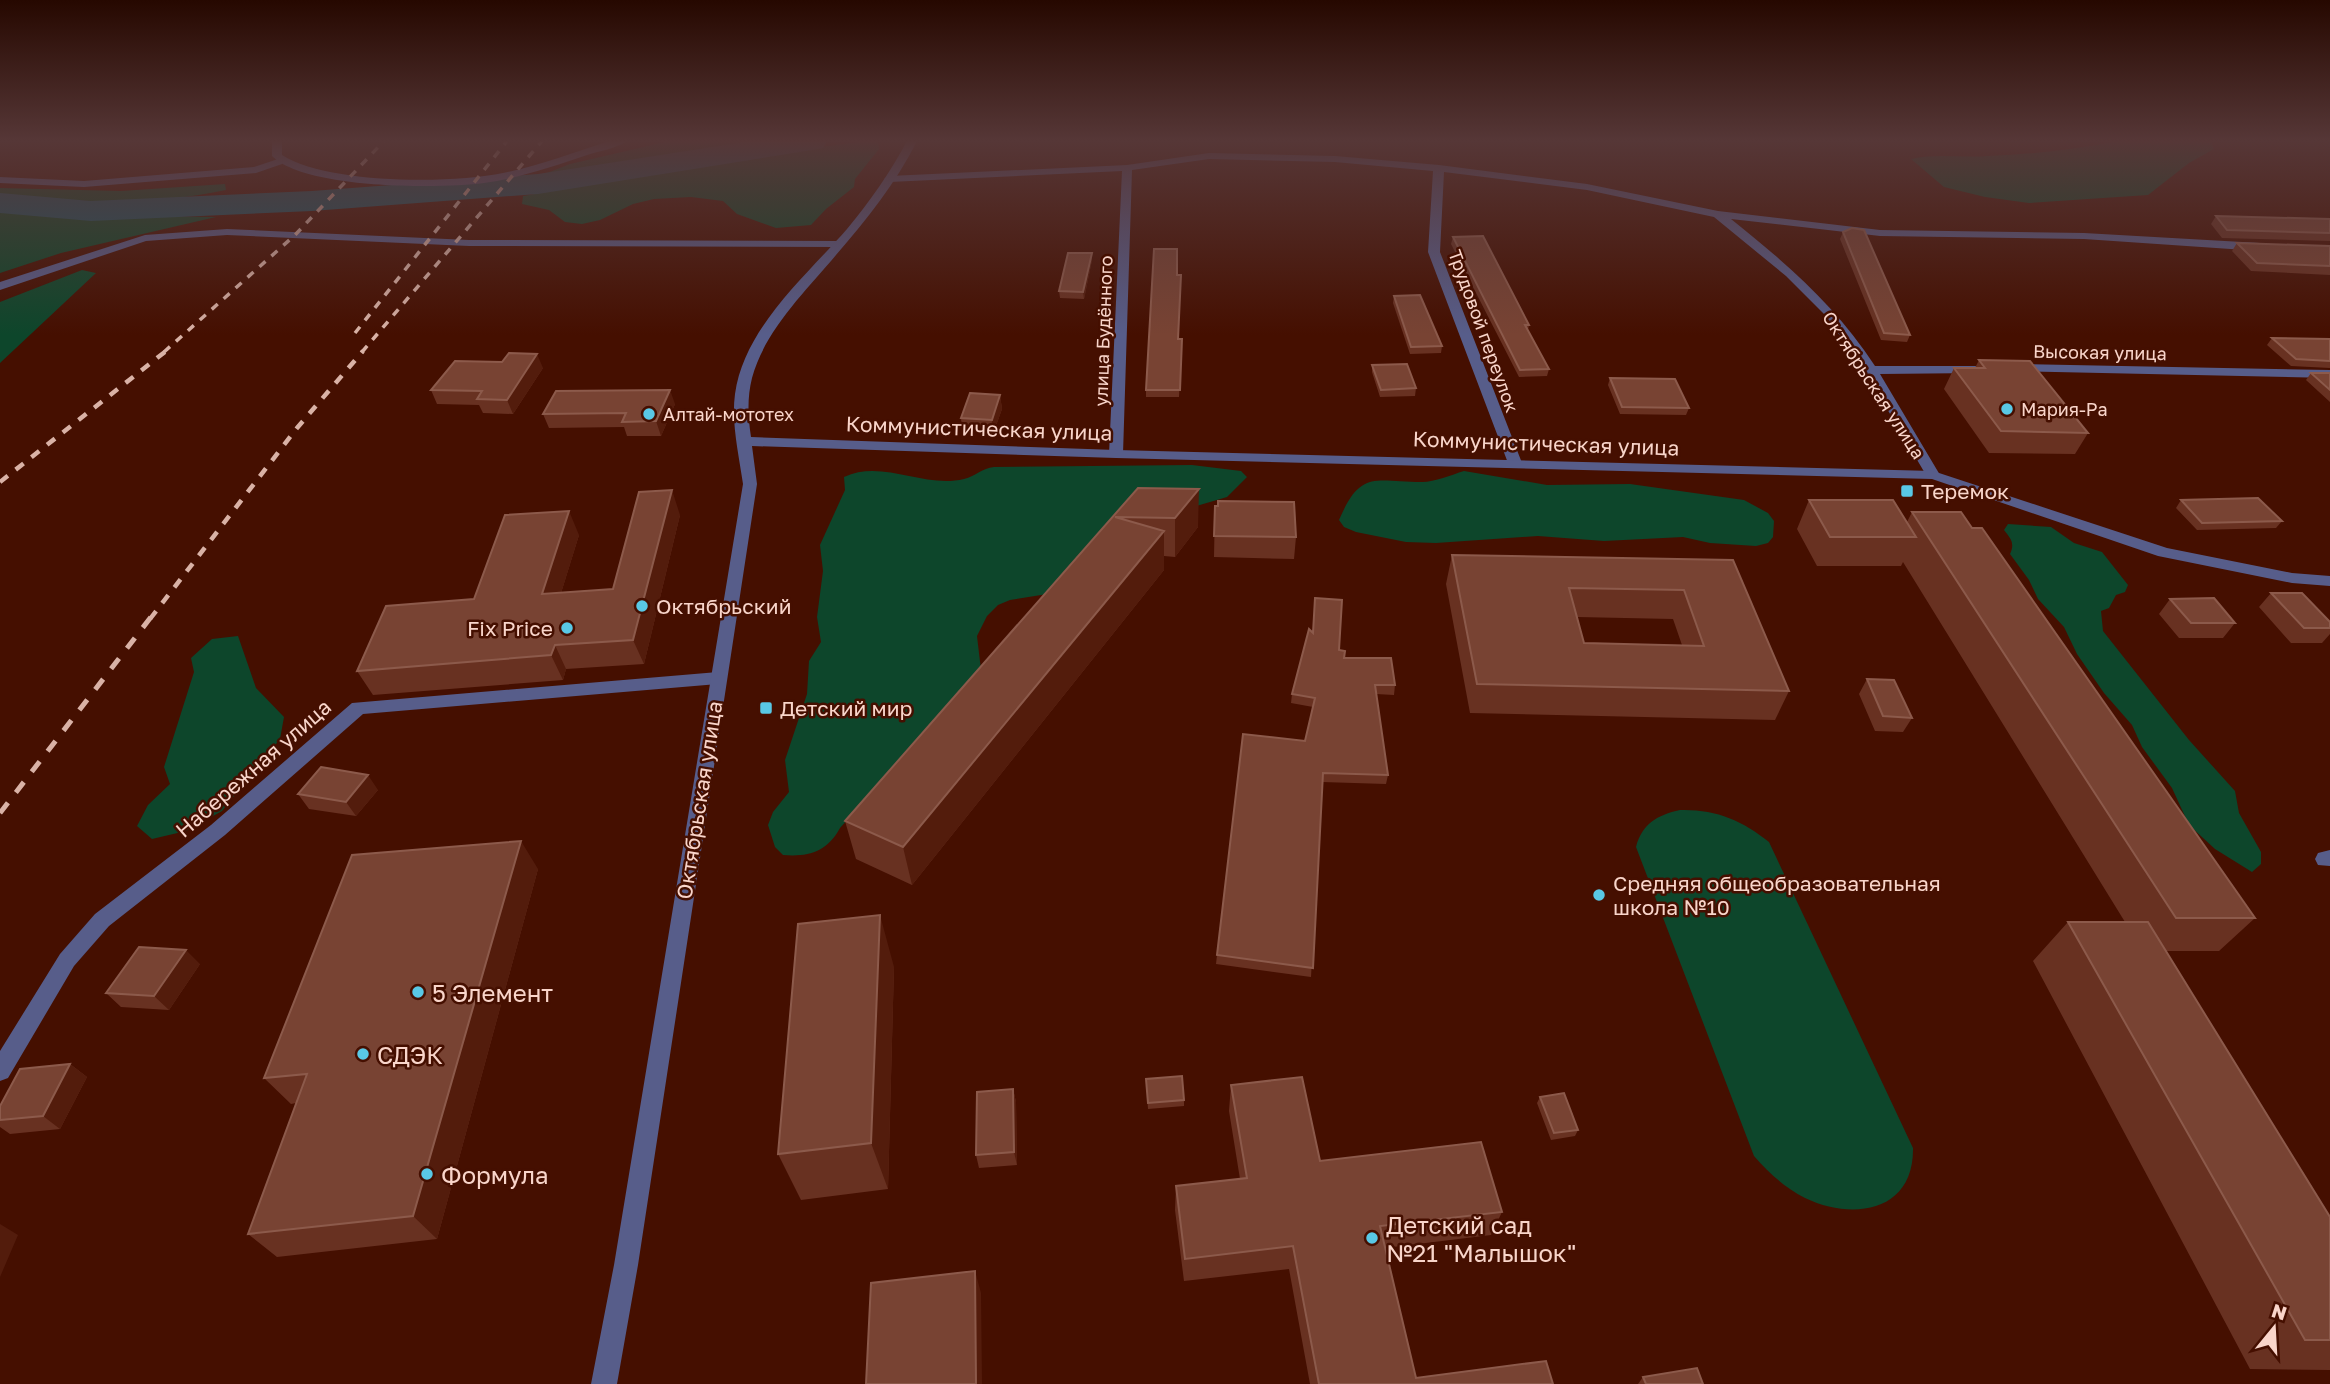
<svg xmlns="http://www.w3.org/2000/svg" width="2330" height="1384" viewBox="0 0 2330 1384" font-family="'Golos Text',sans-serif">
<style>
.green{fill:#0d462b}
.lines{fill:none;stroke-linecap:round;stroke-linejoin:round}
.river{fill:#195463;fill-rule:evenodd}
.minor{fill:#575d8a;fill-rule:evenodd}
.tertiary{fill:#575d8a;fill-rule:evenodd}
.rail-far2{stroke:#d9b2a6;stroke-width:3.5;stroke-dasharray:8 8;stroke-linecap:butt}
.rail-far1{stroke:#d9b2a6;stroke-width:4.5;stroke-dasharray:10 10;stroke-linecap:butt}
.rail{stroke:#d9b2a6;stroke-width:5;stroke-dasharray:13 13;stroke-linecap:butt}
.wall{fill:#683121;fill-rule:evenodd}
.shaded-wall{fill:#531c0c}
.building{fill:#784333;stroke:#8c5a4b;stroke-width:2;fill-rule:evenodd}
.poi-dot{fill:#59c8e5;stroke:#450f00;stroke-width:2.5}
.labels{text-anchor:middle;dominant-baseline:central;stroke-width:5;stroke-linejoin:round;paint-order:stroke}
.far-street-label{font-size:18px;fill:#f9d5ca;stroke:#450f00}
.far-poi-label{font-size:18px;fill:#f9d5ca;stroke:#450f00;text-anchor:start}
.street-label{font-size:21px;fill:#f9d5ca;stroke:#450f00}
.poi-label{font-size:21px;fill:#f9d5ca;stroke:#450f00;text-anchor:start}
.near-poi-label{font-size:24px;fill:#f9d5ca;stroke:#450f00;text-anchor:start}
</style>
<rect width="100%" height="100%" fill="#450f00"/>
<!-- green -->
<path class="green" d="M669,141H764C694,156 624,158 555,178L542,175L570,164Z
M2118,141H2211L2214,149L2189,163L2148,195L2029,203L1985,197L1944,187L1911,159C1937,153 1961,158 1987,156C2031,154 2075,150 2118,141Z
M859,142H878L879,149L855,179L854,187L826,209L811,225L776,228L737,214L723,201L691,197L654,199L633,204L600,220L582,224L565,222L549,210L522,204L523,196L558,190L683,165Z
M225,184L226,190C151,206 75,203 0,194V188L121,191Z
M0,212L19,214L216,217L61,253L0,273Z
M82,270L96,273L0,363V302Z
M1192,465L1241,471L1247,477L1227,497L1193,507L1066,591L1010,600L998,605L987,616L977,636L981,670L840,828C827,852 809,857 783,855L775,847L768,825L773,812L789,792L785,760L807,694L809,661L821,642L817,617L823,571L820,545L845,490L844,477C883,459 924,489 964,479C976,476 982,468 994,467Z
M1464,471L1547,485L1630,484L1744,500L1768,513L1774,521L1773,537L1768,543L1756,546L1710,543L1683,537L1604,541L1538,536L1436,543L1406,542L1356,532L1344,527L1339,520C1361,469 1374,482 1422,482C1435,482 1451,475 1464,471Z
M2008,524L2051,527L2074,543L2102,552L2128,585L2125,592L2116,595L2109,608L2101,611L2103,631L2189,740L2235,791L2239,813L2261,852V864L2252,872L2215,849L2189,825L2172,788L2142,747L2132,725L2104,693L2077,654L2064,627L2038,599L2029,580L2010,554C2015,543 2011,539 2004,530Z
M238,636L256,688L284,717L280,739L222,811L186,831L152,839L137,826L148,805L170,784L164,767L194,672L191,658L212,639Z
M1680,810C1715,809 1742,820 1769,842L1913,1148C1914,1212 1853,1221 1805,1198C1784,1187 1769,1173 1754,1156L1636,847C1642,824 1657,815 1680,810Z"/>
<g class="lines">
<!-- river -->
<path class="river" d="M751,141H827L823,148L812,150L538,194L312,211L91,221L0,213V193L91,201L312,191L538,174Z"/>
<!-- minor -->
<path class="minor" d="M1209,153L1335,156L1439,165L1587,184L1718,211L1880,230L2084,233L2260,243L2266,247L2260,251L2084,239L1880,236L1731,219C1786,263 1836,306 1875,366H1983V372L1978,373L1880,374L1940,475L1933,479L1926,475L1863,368L1826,316L1786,276L1714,217L1587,190L1444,172L1440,252L1522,463L1515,467L1508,463L1428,252L1433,171L1335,162L1209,159L1132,170L1123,454L1116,458L1109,454L1122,171L889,182L884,179L889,176L1127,165Z
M278,159L283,162L282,164L256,173L84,187L0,183V177L84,181L254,167Z
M227,229L469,240L839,241L845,244L839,247L469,246L227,235L146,241L0,290V282L145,235Z
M2013,364L2330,370V378L2008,371L2006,368Z
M718,672L727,678L718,684L363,714L225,835L109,926L74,966L8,1078L0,1081V1051L60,954L95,914L211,825L352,703Z
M2330,850V866L2318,865L2315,859L2318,853Z"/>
<!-- tertiary -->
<path class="tertiary" d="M272,141H282V155C327,184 450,184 503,173C539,166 574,152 610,141H627C617,148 600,151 587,155C554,166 520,178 484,183C438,189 305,189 272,156Z
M907,141H917C896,183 867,219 836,255C805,292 765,330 752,378C747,398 748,417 751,437L1116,450L1933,471L2167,548L2292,573L2330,576V586L2292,583L2158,556L1932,479L1116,458L752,446L757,484L638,1265L617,1384H591L614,1265L743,484C739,455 731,423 735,394C744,328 806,276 847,229C870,201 890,173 907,141Z"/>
<!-- rail-far2 -->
<path class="rail-far2" d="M355,333L507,141
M164,352L295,235L384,141
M362,352L542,141"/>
<!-- rail-far1 -->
<path class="rail-far1" d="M0,482L166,351
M150,619L297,428L363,351"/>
<!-- rail -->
<path class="rail" d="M0,813L151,617"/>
</g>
<!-- wall -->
<path class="wall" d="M2216,216L2330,219V241L2222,238L2211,224Z
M1843,232L1910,335L1907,342L1881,340L1840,239Z
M1453,237L1529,325L1528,330L1549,369L1547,376L1519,377L1451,244Z
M2237,243L2330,246V275L2251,271L2232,251Z
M1092,253V260L1084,299L1060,298L1059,291Z
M1394,296L1442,346L1441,353L1410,354L1393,303Z
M2272,338L2330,339V368L2291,366L2267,345Z
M1178,339H1182L1179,397H1146V390Z
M1979,360L2088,433L2075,454L1989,453L1944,389L1954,368H1975Z
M1372,365L1416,388L1415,396L1380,397L1372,372Z
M543,368L513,414L483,413L479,405L437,404L431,390Z
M2311,373H2330V402L2306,380Z
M1610,378L1689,408L1686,415L1620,414L1608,385Z
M1000,395L1002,409L993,434L962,432L961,418Z
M675,404L661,436H627L624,427L549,428L543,414Z
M1138,488L1198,527L1175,557L1164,556V570L912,885L856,859L845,821Z
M1809,500L1907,522L1912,512L2255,918L2219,951H2166L2330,1217V1370L2250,1369L2033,961L2068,922H2125L1903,562L1901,566H1817L1797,529Z
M2181,500L2282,521L2276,528L2197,530L2176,508Z
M1215,506L1296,537L1294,559L1214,557Z
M680,515L644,664L566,669L563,680L373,695L357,671L579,535L561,593L613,589Z
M1452,555L1733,560L1789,691L1775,720L1470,713L1446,584ZM1577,617L1673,619L1682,645L1584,643Z
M2271,593L2330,622V634L2322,643H2291L2259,607Z
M2170,599L2235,623L2223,638H2179L2159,614Z
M1339,650L1344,658L1395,685L1394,695L1376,694L1388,775L1386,784L1322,782L1311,977L1216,964L1217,955L1305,741L1313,707L1291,703L1292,694Z
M1867,679L1912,718L1903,732L1875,731L1859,694Z
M378,790L356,816L309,809L298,794Z
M538,869L437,1239L277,1257L248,1234L296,1103L291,1104L264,1078Z
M200,964L169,1010L121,1007L106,993Z
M894,967L888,1189L801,1200L778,1154Z
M70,1064L87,1077L60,1129L10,1134L0,1127V1106Z
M1146,1079L1184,1100V1106L1148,1109Z
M1231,1085L1320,1161L1502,1212L1491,1235L1385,1248L1416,1378L1553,1384H1310L1289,1269L1184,1281L1175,1210L1176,1186L1240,1179L1229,1111Z
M1013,1089L1016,1102L1017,1165L979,1168L976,1155Z
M1540,1097L1578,1130L1575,1136L1551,1140L1537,1103Z
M1643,1377L1703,1384H1638Z"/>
<!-- shaded-wall -->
<path class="shaded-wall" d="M1092,253V260L1084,299L1083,292Z
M537,354L543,368L513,414L507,400Z
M670,390L675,404L661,436L656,421Z
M1000,395L1002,409L993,434L992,420Z
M1199,489L1198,527L1175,557V518Z
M672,490L680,515L644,664L633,640Z
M569,511L579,535L553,619L542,594Z
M1164,531V570L912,885L903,847Z
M555,645L566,669L563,680L551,655Z
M368,775L378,790L356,816L346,802Z
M521,841L538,869L437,1239L413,1216Z
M880,915L894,967L888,1189L871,1143Z
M186,950L200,964L169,1010L154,996Z
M70,1064L87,1077L60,1129L43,1116Z
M1013,1089L1016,1102L1017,1165L1014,1152Z
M0,1224L18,1235L0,1277Z
M975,1271L981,1293L982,1384H976Z"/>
<!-- building -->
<path class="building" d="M2216,216L2330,219V233L2227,230Z
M1852,228L1864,230L1910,335L1884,333L1843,232Z
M1483,236L1529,325H1525L1549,369L1520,370L1453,237Z
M2237,243L2330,246V266L2257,263Z
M1154,249H1177V275H1181L1178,339H1182L1180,390H1146Z
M1068,253H1092L1083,292L1059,291Z
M1420,295L1442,346L1411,347L1394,296Z
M2272,338L2330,339V361L2296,359Z
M509,353L537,354L507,400L477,399L482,391L431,390L455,361L502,362Z
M1979,360L2030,361L2088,433L2001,431L1954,368H1985Z
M1407,364L1416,388L1381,390L1372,365Z
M2311,373H2330V390Z
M1610,378L1675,379L1689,408L1622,407Z
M670,390L656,421L622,422L626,413L543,414L556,391Z
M970,393L1000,395L992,420L961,418Z
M1138,488L1199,489L1175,518L1115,517L1164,531L903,847L845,821Z
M672,490L633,640L555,645L551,655L357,671L386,606L474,599L505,515L569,511L542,594L613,589L639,492Z
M2258,498L2282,521L2202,523L2181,500Z
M1809,500H1893L1916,537H1830Z
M1218,501L1294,502L1296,537L1214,536L1215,506H1218Z
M1912,512H1961L1972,528H1982L2255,918H2176Z
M1452,555L1733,560L1789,691L1477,684ZM1569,588L1684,590L1704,646L1584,643Z
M2271,593H2302L2330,622V628H2304Z
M1315,598L1342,600L1339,650L1345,651L1344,658H1391L1395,685H1375L1388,775L1323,773L1313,968L1217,955L1243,734L1305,741L1315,698L1292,694L1309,629L1313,633Z
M2214,598L2235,623H2191L2170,599Z
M1867,679L1894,680L1912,718L1883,716Z
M321,767L368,775L346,802L298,794Z
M521,841L413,1216L248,1234L307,1074L264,1078L352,855Z
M880,915L871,1143L778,1154L798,924Z
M2068,922H2148L2330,1217V1340H2305Z
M139,947L186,950L154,996L106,993Z
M70,1064L43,1116L0,1120V1106L20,1069Z
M1182,1076L1184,1100L1148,1103L1146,1079Z
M1302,1077L1320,1161L1481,1142L1502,1212L1380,1226L1416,1378L1546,1361L1553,1384H1319L1293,1246L1185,1259L1176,1186L1247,1178L1231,1085Z
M1013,1089L1014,1152L976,1155L977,1092Z
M1564,1093L1578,1130L1554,1133L1540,1097Z
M975,1271L976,1384H866L871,1283Z
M1697,1368L1703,1384H1646L1643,1377Z"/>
<!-- sky -->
<linearGradient id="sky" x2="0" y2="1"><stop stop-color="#260800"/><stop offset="0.42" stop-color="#563737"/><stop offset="1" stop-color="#563737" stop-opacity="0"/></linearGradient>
<rect width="2330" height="335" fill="url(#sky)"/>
<!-- markers -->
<g class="poi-dot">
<circle cx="2007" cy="409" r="7"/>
<circle cx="649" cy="414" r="7"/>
<rect x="1900" y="484" width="14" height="14" rx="3.5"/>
<circle cx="642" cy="606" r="7"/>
<circle cx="567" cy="628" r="7"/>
<rect x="759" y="701" width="14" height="14" rx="3.5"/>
<circle cx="1599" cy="895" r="7"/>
<circle cx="418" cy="992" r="7"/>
<circle cx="363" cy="1054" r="7"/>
<circle cx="427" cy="1174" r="7"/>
<circle cx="1372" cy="1238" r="7"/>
</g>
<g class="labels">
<!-- far-street labels -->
<g class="far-street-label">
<text transform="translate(1103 331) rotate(-88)">улица Будённого</text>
<text transform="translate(1484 331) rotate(70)">Трудовой переулок</text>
<text transform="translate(2100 352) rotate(1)">Высокая улица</text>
<text transform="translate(1874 385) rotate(57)">Октябрьская улица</text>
</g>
<!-- far-poi labels -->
<g class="far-poi-label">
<text x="2021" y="409">Мария-Ра</text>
<text x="663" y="414">Алтай-мототех</text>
</g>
<!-- street labels -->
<g class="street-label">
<text transform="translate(979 428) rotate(2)">Коммунистическая улица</text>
<text transform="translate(1546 443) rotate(2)">Коммунистическая улица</text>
<text transform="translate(253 768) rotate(-41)">Набережная улица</text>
<text transform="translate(699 800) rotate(-81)">Октябрьская улица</text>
</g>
<!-- poi labels -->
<g class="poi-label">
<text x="1921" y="491">Теремок</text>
<text x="656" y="606">Октябрьский</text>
<text x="553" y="628" text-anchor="end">Fix Price</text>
<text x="780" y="708">Детский мир</text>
<text x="1613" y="883">Средняя общеобразовательная<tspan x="1613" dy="24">школа №10</tspan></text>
</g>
<!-- near-poi labels -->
<g class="near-poi-label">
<text x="432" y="992">5 Элемент</text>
<text x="377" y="1054">СДЭК</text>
<text x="441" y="1174">Формула</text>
<text x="1386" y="1224">Детский сад<tspan x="1386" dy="28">№21 "Малышок"</tspan></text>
</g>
</g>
<!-- north arrow -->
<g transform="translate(2274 1328) rotate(18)" stroke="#450f00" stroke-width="5" paint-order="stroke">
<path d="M0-5L12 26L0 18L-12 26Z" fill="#f9d5ca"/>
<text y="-10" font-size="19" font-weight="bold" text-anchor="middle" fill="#f9d5ca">N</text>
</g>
</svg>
